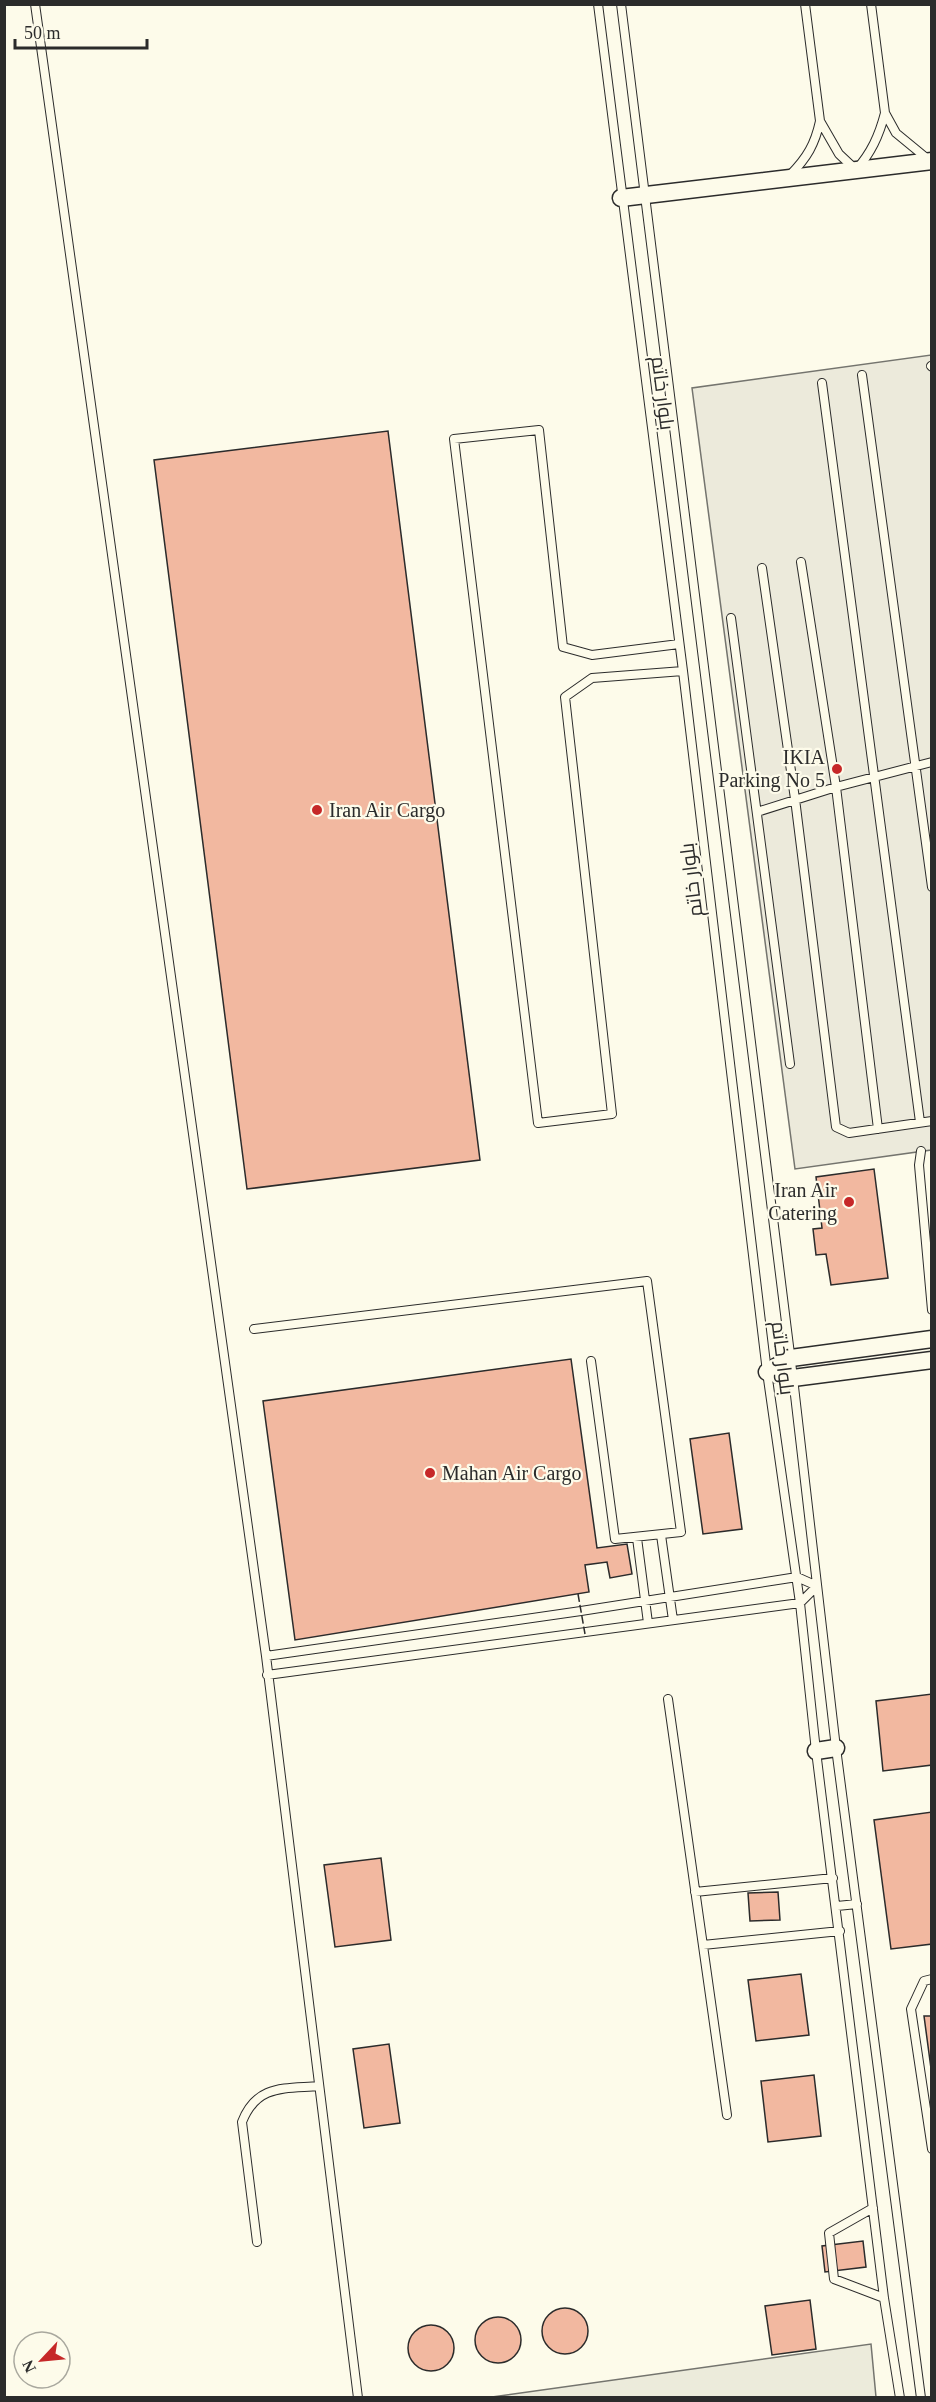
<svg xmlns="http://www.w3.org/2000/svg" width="936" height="2402" viewBox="0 0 936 2402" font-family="'Times New Roman',Cairo,serif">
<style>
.green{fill:#ecebdb;stroke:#74746e;stroke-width:1.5}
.parking{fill:#eceadb;stroke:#74746e;stroke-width:1.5}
.building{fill:#f2b8a0;stroke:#2b2b2b;stroke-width:1.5}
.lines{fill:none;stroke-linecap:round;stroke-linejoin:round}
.lane-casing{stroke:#2b2b2b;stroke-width:10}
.street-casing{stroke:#2b2b2b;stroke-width:19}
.lane{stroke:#fdfbea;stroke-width:8}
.street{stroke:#fdfbea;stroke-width:16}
.fence{stroke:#2b2b2b;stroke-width:1.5;stroke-dasharray:8 3;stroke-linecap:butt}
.poi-dot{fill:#c62828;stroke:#fdfbea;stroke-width:2}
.labels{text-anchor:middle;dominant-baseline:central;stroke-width:4.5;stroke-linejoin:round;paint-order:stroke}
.street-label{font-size:20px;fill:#2b2b2b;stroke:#fdfbea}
.poi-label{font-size:20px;fill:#2b2b2b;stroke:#fdfbea;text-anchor:end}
</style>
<rect width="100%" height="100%" fill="#fdfbea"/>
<!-- green -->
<path class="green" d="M871,2344L876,2397H492Z"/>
<!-- parking -->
<path class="parking" d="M931,355V1150L795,1169L692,388Z"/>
<!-- building -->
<path class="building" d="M388,431L480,1160L247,1189L154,460Z
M874,1169L888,1278L831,1285L826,1254L816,1255L813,1229L822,1228L816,1177Z
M571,1359L597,1548L627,1544L632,1574L610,1578L607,1562L585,1565L589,1592L295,1640L263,1401Z
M729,1433L742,1529L703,1534L690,1439Z
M932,1694V1765L883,1771L876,1701Z
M932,1812V1944L891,1949L874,1820Z
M381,1858L391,1940L335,1947L324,1865Z
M778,1892L780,1920L750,1921L748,1893Z
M801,1974L809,2035L756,2041L748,1980Z
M924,2016H932V2076Z
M389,2044L400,2123L364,2128L353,2049Z
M814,2075L821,2136L768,2142L761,2081Z
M863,2241L866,2267L825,2272L822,2246Z
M810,2300L816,2349L772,2355L765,2306Z
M542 2331a23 23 0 1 1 46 0a23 23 0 1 1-46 0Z
M475 2340a23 23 0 1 1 46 0a23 23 0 1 1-46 0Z
M408 2348a23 23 0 1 1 46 0a23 23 0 1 1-46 0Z"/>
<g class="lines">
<defs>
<path id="lane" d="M35,4L266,1656L358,2398
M598,4L683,671L767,1372L800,1603L816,1751L884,2298L900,2398
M621,4L793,1378L836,1748L921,2398
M805,4L820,121
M871,4L885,113
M790,175C807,158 815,144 820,121L839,154L856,170C871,153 879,136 885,113L896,133L930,161
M931,366L932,367
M862,375L932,887
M822,383L920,1122
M801,562L836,787L878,1129
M762,568L795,799L836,1127L849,1133L932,1121
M731,618L790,1064
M679,644L592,655L563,647L539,430L454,439L538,1123L612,1114L565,697L592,678L683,671
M757,812L836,787L932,762
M921,1151L919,1165L932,1310
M254,1329L647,1281L681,1532L615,1539L591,1361
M661,1535L673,1620
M637,1538L648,1623
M266,1656L581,1611L797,1577L817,1586L800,1603L267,1675
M668,1699L727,2115
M695,1892L833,1878
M837,1906L857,1904
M703,1945L840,1931
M932,1979L924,1981L911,2009L932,2149
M873,2208L829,2233L834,2279L884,2298
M257,2242L242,2122C257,2084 284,2089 319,2086"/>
<path id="street" d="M621,198L932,161
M932,1339L791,1358L767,1372L793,1378L932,1360
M816,1751L836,1748"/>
</defs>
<!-- lane casing -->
<use href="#lane" class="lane-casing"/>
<!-- street casing -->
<use href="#street" class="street-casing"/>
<!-- lane -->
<use href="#lane" class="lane"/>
<!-- street -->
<use href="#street" class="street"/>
<!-- fence -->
<path class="fence" d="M578,1594L585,1634"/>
</g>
<!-- markers -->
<g class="poi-dot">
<circle cx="837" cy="769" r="6"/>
<circle cx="317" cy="810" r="6"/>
<circle cx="849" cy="1202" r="6"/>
<circle cx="430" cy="1473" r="6"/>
</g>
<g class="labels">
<!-- street labels -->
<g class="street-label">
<text transform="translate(663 393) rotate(83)">بلوار خاتم</text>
<text transform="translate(691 880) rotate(-97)">بلوار خاتم</text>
<text transform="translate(783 1358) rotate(83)">بلوار خاتم</text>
</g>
<!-- poi labels -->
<g class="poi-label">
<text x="825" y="757">IKIA<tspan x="825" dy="23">Parking No 5</tspan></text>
<text x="329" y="810" text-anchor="start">Iran Air Cargo</text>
<text x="837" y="1190">Iran Air<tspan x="837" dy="23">Catering</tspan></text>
<text x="442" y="1473" text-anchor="start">Mahan Air Cargo</text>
</g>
</g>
<!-- border -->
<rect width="936" height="2402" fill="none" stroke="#2b2b2b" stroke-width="12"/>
<!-- north arrow -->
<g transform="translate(42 2360) rotate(244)"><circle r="28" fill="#fdfbea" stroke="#a9a89e" stroke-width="1.5"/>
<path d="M0-4.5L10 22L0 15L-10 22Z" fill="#c62828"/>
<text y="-9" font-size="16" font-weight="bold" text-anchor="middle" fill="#2b2b2b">N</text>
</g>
<!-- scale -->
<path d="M15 39v9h132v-9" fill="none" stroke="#2b2b2b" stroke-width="3"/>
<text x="24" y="39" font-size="18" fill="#2b2b2b" stroke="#fdfbea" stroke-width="4.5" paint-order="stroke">50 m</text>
</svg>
